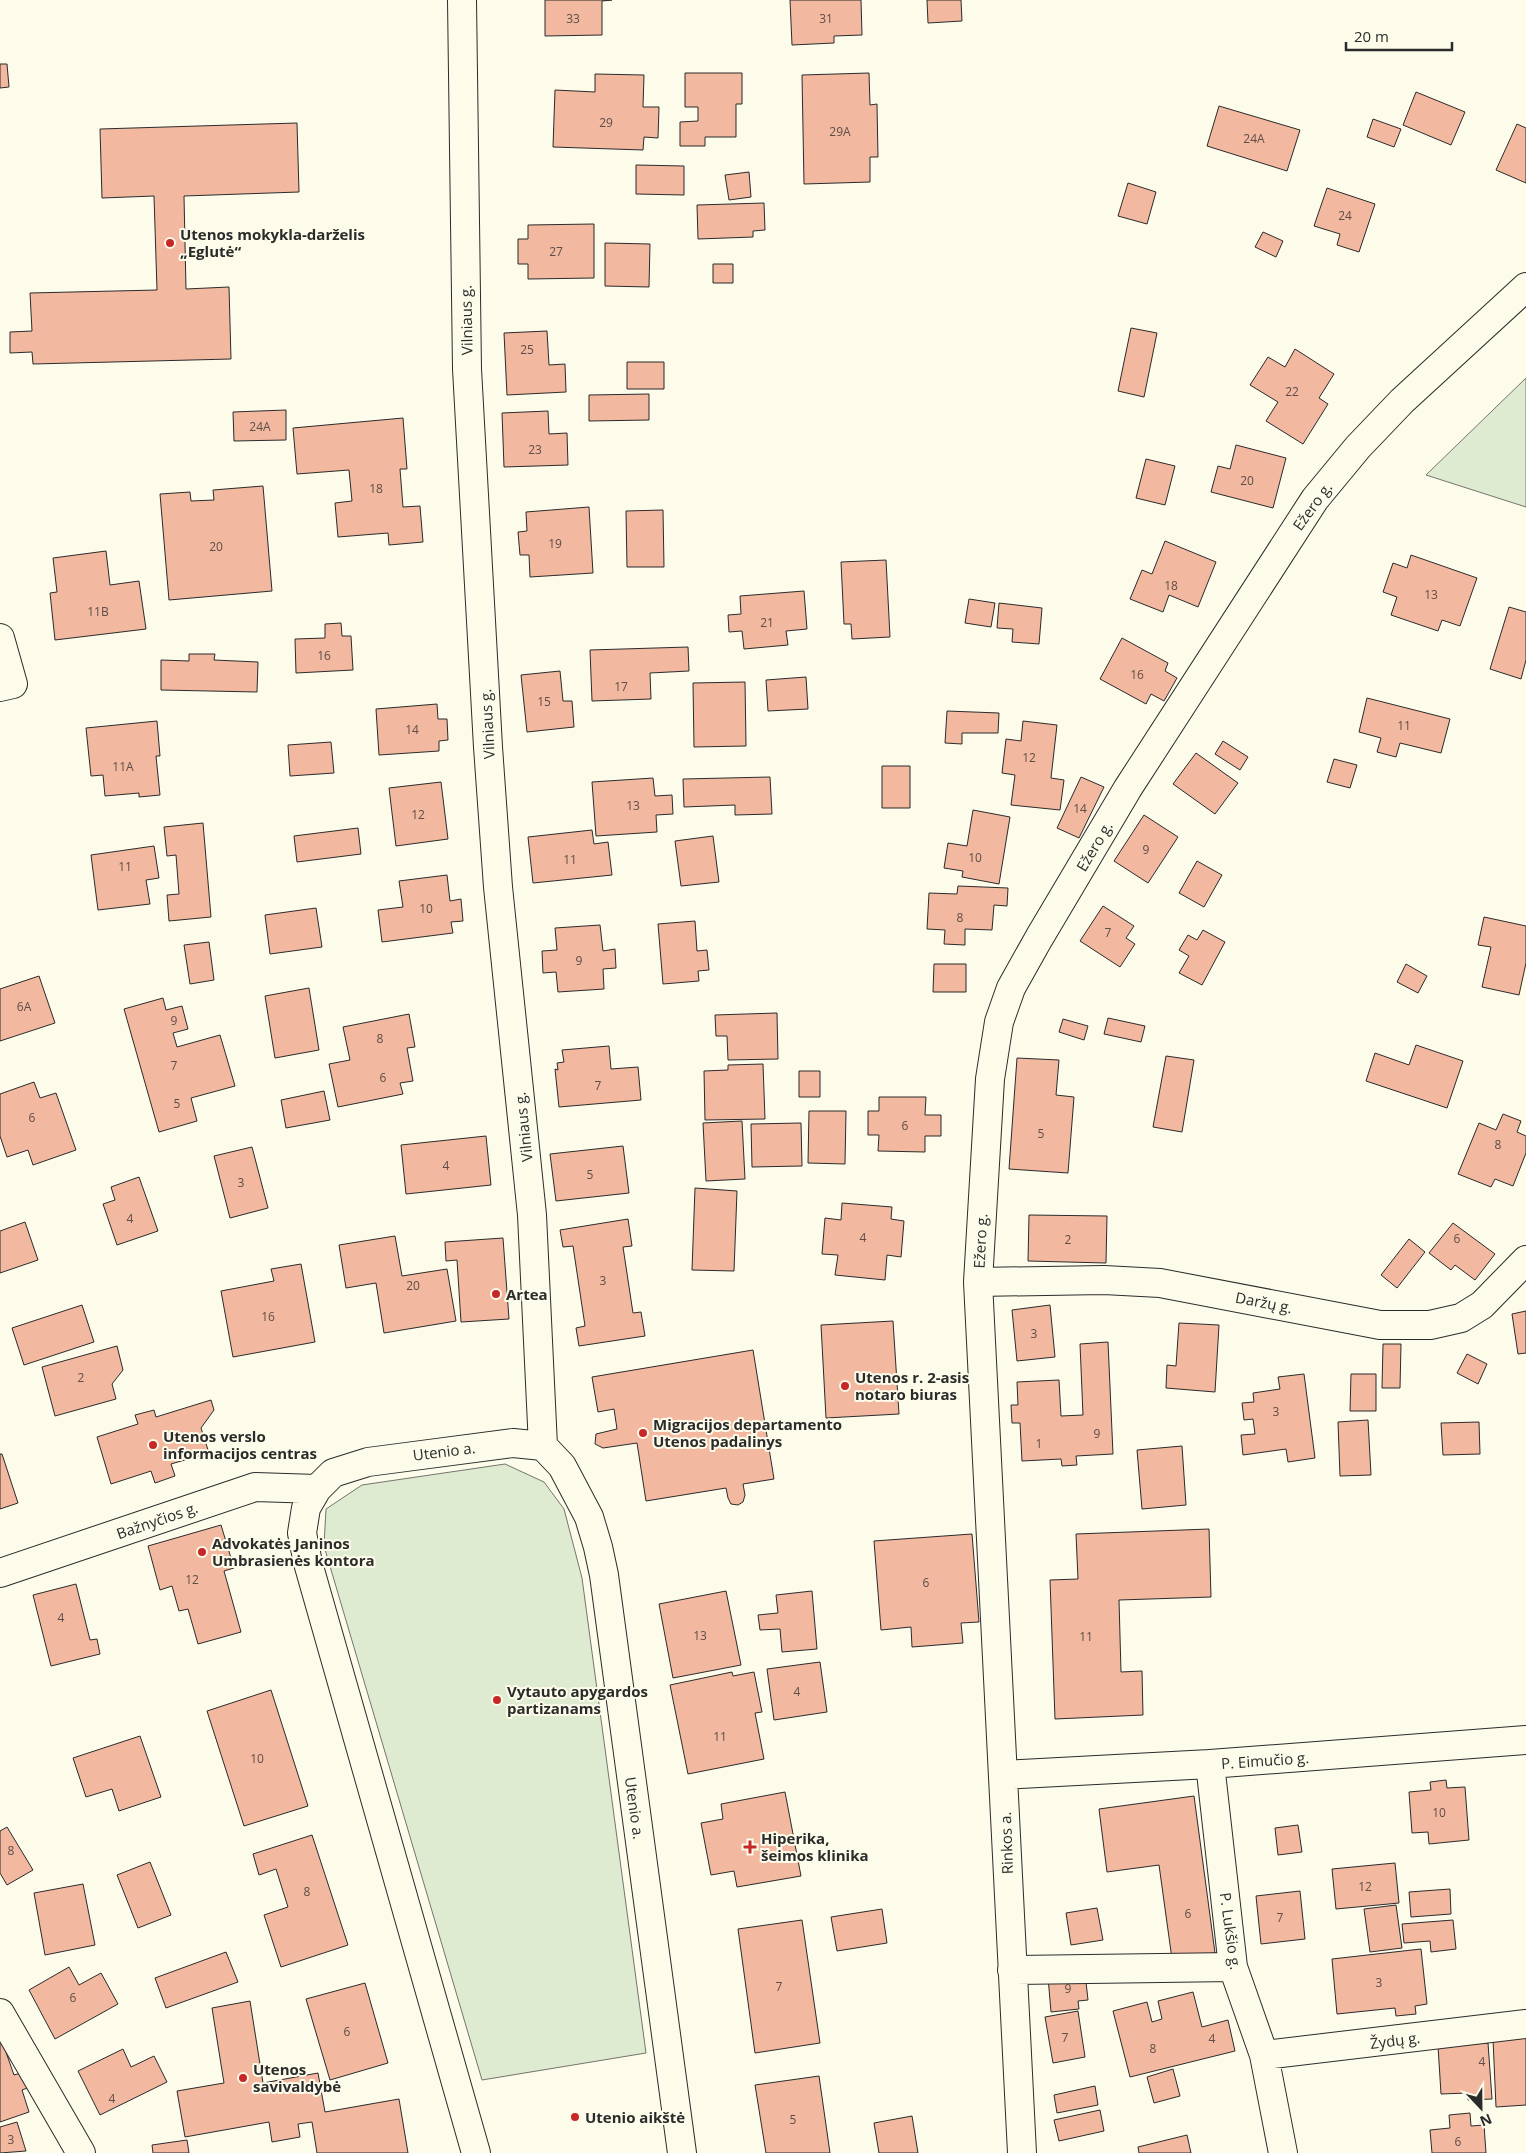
<svg xmlns="http://www.w3.org/2000/svg" width="1526" height="2153" viewBox="0 0 1526 2153" font-family="'Open Sans',sans-serif">
<style>
.green{fill:#deebd1;stroke:#74746e}
.building{fill:#f2b8a0;stroke:#2b2b2b}
.lines{fill:none;stroke-linecap:round;stroke-linejoin:round}
.street-casing{stroke:#2b2b2b;stroke-width:30}
.street{stroke:#fdfbea;stroke-width:28}
.poi-dot{fill:#c62828;stroke:#fdfbea;stroke-width:2}
.labels{text-anchor:middle;dominant-baseline:central;stroke-width:4;stroke-linejoin:round;paint-order:stroke}
.number-label{font-size:12px;fill:#5d4e48}
.poi-label{font-size:15px;font-weight:bold;fill:#2b2b2b;stroke:#fdfbea;text-anchor:start}
.street-label{font-size:15px;fill:#2b2b2b;stroke:#fdfbea}
</style>
<rect width="100%" height="100%" fill="#fdfbea"/>
<!-- green -->
<path class="green" d="M1526,378V507L1426,475Z
M505,1464L544,1482L564,1509L582,1578L646,2053L482,2080L324,1546L326,1509L362,1485Z"/>
<!-- building -->
<path class="building" d="M545,0H612L602,1V35L545,36Z
M790,0H861L862,35L834,36V43L792,45Z
M927,0H961L962,21L928,23Z
M0,64H7L9,87L0,88Z
M685,73H742V104H736V137H705V146H680V122L698,121V107H685Z
M869,73L870,105L877,104L878,157H870V182L804,184L802,75Z
M595,74L644,75L643,107H659L658,138L644,137L643,150L553,147L555,90L595,92Z
M1416,92L1465,112L1451,145L1403,125Z
M1219,106L1300,130L1287,171L1207,146Z
M1373,119L1401,129L1394,147L1367,137Z
M297,123L299,192L184,196L186,289L229,287L231,359L33,364L32,352L10,353V332L32,331L30,293L157,290L154,196L102,198L100,129Z
M1517,124L1526,128V183L1496,170Z
M636,165L684,166V195L636,194Z
M749,172L751,197L729,200L725,175Z
M1128,183L1156,192L1147,224L1118,216Z
M1327,188L1375,204L1359,252L1337,245L1340,234L1314,226Z
M764,203L765,230L753,231V237L698,239L697,205Z
M594,224V278L528,279V264H518V239H528V225Z
M1263,232L1283,241L1276,257L1255,247Z
M605,243L650,244L649,287L605,286Z
M713,264H733V283H713Z
M1131,328L1157,333L1144,397L1118,391Z
M547,331L549,365L565,364L566,392L507,395L504,333Z
M1295,349L1334,374L1319,398L1328,404L1303,444L1266,421L1278,402L1250,385L1268,357L1285,367Z
M627,362H664V389H627Z
M649,394V420L589,421V395Z
M286,410V440L234,441L233,412Z
M548,411L549,434L567,433L568,465L504,467L502,413Z
M403,418L407,469H400L403,507L420,506L423,542L389,545L388,533L338,537L335,503L352,501L349,470L297,474L293,428Z
M1236,445L1286,458L1273,508L1211,492L1218,466L1230,469Z
M1146,459L1175,466L1165,505L1136,498Z
M263,486L272,591L169,600L160,494L190,492L191,501L214,500L213,490Z
M589,507L593,573L530,577L529,555H520L518,532L527,531L526,512Z
M663,510L664,567H627L626,511Z
M1165,541L1216,562L1198,607L1169,595L1163,612L1130,599L1142,570L1152,574Z
M106,551L110,585L139,581L146,629L55,640L50,593L57,592L53,558Z
M1411,555L1477,578L1460,626L1442,620L1438,631L1391,615L1397,597L1383,592L1393,563L1407,568Z
M886,560L890,637L852,639L851,624H844L841,562Z
M804,591L807,629L786,631L788,645L744,649L742,631L729,632L728,615L741,614L740,596Z
M969,599L995,603L991,627L965,623Z
M999,603L1042,608L1039,644L1012,642L1013,629L997,628Z
M1509,607L1526,612V660L1521,679L1490,669Z
M341,623L342,636H351L353,670L296,673L295,639L325,638V624Z
M1122,638L1168,663L1165,671L1177,678L1164,701L1151,694L1146,704L1100,679Z
M688,647L689,671L650,673L651,699L592,701L590,650Z
M189,654H215L214,660L258,662L257,692L161,690V660L189,661Z
M560,671L563,701H572L574,727L527,732L521,675Z
M806,677L808,709L768,711L766,680Z
M745,682L746,746L694,747L693,683Z
M1367,698L1450,719L1441,753L1400,743L1396,757L1377,752L1381,738L1359,732Z
M437,704L438,719H447L448,740L439,741V751L379,755L376,709Z
M947,711L999,713L998,733H962V744L945,743Z
M157,721L160,756H156L160,795L139,797V793L105,796L103,775L91,776L86,728Z
M1023,721L1057,725L1051,778L1064,780L1060,810L1011,805L1015,775L1002,773L1006,739L1021,741Z
M1223,741L1248,757L1240,770L1215,754Z
M331,742L334,773L290,776L288,745Z
M1196,753L1238,783L1215,814L1173,784Z
M1334,759L1357,765L1350,788L1327,782Z
M882,766H910V808H882Z
M770,777L772,814L735,815V805L684,807L683,779Z
M1081,777L1104,787L1079,838L1057,828Z
M653,778L655,796L672,795L673,814L656,815L657,832L596,836L592,782Z
M441,782L448,839L396,846L389,788Z
M973,810L1010,817L999,884L962,877L963,871L944,868L948,843L967,846Z
M1144,815L1178,837L1148,883L1114,861Z
M203,823L211,917L169,921L167,895L179,894L176,855L167,856L164,827Z
M358,828L361,854L297,862L294,836Z
M592,830L594,844L608,842L612,875L533,883L528,837Z
M713,836L719,882L681,886L675,841Z
M154,846L159,878L146,880L150,904L98,910L91,855Z
M1197,861L1222,875L1204,907L1179,893Z
M447,875L450,901L461,899L463,921L451,922L453,933L382,942L378,910L403,907L399,881Z
M958,886L1008,888L1007,906L994,905L992,930L965,929V945L944,944L945,930L927,929L929,893L957,894Z
M1103,906L1134,926L1126,938L1135,944L1120,967L1080,941Z
M316,908L322,947L270,954L265,915Z
M1484,917L1526,926V963L1519,995L1482,987L1491,947L1478,945Z
M695,921L697,951L707,950L709,970L698,971L699,981L663,984L658,924Z
M600,925L603,951L615,949L616,968L603,969L604,989L558,992L556,972L543,973L542,951L557,950L555,928Z
M1203,930L1225,942L1202,985L1179,973L1189,956L1179,950L1188,935L1197,940Z
M209,942L214,980L190,984L184,945Z
M934,964H966V992H933Z
M1406,964L1427,976L1418,993L1397,982Z
M39,976L55,1023L0,1041V989Z
M309,988L319,1050L275,1058L265,996Z
M163,998L166,1010L182,1006L188,1029L173,1033L177,1047L220,1035L235,1086L191,1098L197,1121L159,1132L124,1009Z
M777,1013L778,1059L728,1060L727,1036H716L715,1015Z
M409,1014L415,1047L407,1048L413,1081L400,1083L403,1094L338,1107L329,1064L350,1060L343,1027Z
M1108,1018L1145,1026L1141,1042L1104,1034Z
M1063,1019L1088,1026L1084,1040L1059,1032Z
M1416,1045L1463,1061L1447,1108L1366,1081L1375,1053L1409,1065Z
M609,1046L611,1069L638,1067L641,1100L559,1107L555,1069L558,1070L557,1063L564,1062L562,1050Z
M1166,1056L1194,1060L1182,1132L1153,1127Z
M1017,1058L1059,1060L1056,1095L1074,1097L1068,1173L1009,1169Z
M763,1064L765,1119L705,1120L704,1071L728,1070V1065Z
M799,1071H820V1097H799Z
M34,1082L40,1098L56,1093L76,1150L33,1165L28,1150L7,1157L0,1136V1094Z
M324,1091L330,1120L286,1128L281,1100Z
M879,1097H926L925,1115H941V1136H925V1152L878,1151L879,1135H868V1111H879Z
M809,1111H846L845,1164L808,1163Z
M1503,1114L1521,1121L1517,1132L1526,1136V1153L1513,1186L1495,1179L1491,1187L1458,1174L1479,1123L1496,1130Z
M742,1121L745,1179L706,1181L703,1123Z
M801,1123L802,1166L752,1167L751,1124Z
M486,1136L491,1185L406,1194L401,1145Z
M623,1146L629,1193L556,1201L550,1154Z
M252,1147L268,1208L230,1218L214,1156Z
M139,1177L158,1231L117,1245L103,1204L115,1200L111,1187Z
M695,1188L737,1191L734,1271L692,1270Z
M842,1203L892,1207L891,1219L904,1221L901,1257L887,1255L885,1280L835,1275L838,1255L822,1254L825,1218L841,1220Z
M1029,1215L1107,1216L1106,1263L1028,1261Z
M628,1219L632,1246L623,1247L633,1313L641,1312L645,1336L579,1346L576,1328L585,1326L573,1246L563,1247L560,1230Z
M25,1222L38,1260L0,1273V1231Z
M1453,1223L1495,1254L1475,1280L1455,1265L1451,1270L1429,1253Z
M395,1236L402,1276L447,1269L456,1321L384,1333L376,1283L346,1288L339,1245Z
M503,1238L509,1319L461,1322L457,1260L446,1261L445,1242Z
M1409,1239L1425,1252L1397,1288L1381,1275Z
M301,1264L315,1342L233,1357L221,1291L274,1281L271,1269Z
M82,1305L94,1342L24,1365L12,1328Z
M1050,1305L1055,1357L1017,1361L1012,1310Z
M1526,1311V1353L1518,1354L1512,1314Z
M893,1321L899,1414L826,1418L821,1325Z
M1179,1323L1219,1325L1215,1392L1166,1388L1167,1365L1176,1366Z
M1108,1342L1113,1454L1076,1456L1077,1465L1062,1466L1061,1459L1022,1461L1020,1423H1012L1011,1405H1018L1017,1382L1059,1380L1061,1416L1083,1415L1080,1344Z
M1383,1344H1401L1400,1388H1382Z
M117,1346L123,1370L112,1384L116,1399L55,1416L42,1367Z
M753,1350L774,1479L743,1484L745,1495L743,1502L738,1505L731,1504L728,1498L726,1488L646,1501L637,1443L603,1448L595,1444L596,1434L617,1429L614,1409L598,1412L592,1377Z
M1467,1354L1487,1364L1478,1384L1457,1373Z
M1304,1374L1315,1458L1288,1462L1286,1449L1243,1455L1241,1435L1255,1434L1253,1419L1244,1420L1242,1403L1254,1402L1253,1393L1280,1389L1278,1377Z
M1351,1374H1376V1411H1350Z
M211,1400L214,1410L201,1428L209,1453L171,1464L175,1476L155,1483L151,1471L111,1484L97,1437L138,1424L135,1415L154,1410L156,1417Z
M1368,1420L1371,1475L1340,1476L1338,1422Z
M1479,1422L1480,1454L1443,1455L1441,1423Z
M1182,1446L1186,1505L1142,1509L1137,1450Z
M0,1454H2L18,1503L0,1509Z
M221,1525L234,1568L224,1571L241,1632L198,1644L188,1609L179,1611L172,1586L160,1590L148,1546Z
M1209,1529L1211,1597L1119,1600L1121,1672L1142,1671L1143,1715L1055,1719L1050,1580L1078,1579L1076,1534Z
M972,1534L979,1622L961,1623L963,1643L912,1647L911,1627L881,1630L874,1541Z
M76,1584L90,1640L97,1639L100,1654L51,1666L33,1595Z
M726,1591L741,1665L673,1678L659,1604Z
M812,1591L817,1649L782,1652L780,1629L760,1630L758,1615L778,1613L776,1595Z
M820,1662L827,1712L774,1720L767,1669Z
M732,1672L733,1676L754,1672L762,1712L755,1713L764,1759L688,1774L670,1685Z
M271,1690L308,1806L244,1826L207,1711Z
M140,1736L161,1797L119,1811L112,1789L86,1797L73,1758Z
M1446,1780L1447,1788L1465,1787L1469,1840L1429,1844L1428,1832L1412,1833L1409,1792L1431,1790L1430,1782Z
M785,1792L801,1876L737,1887L734,1871L711,1875L701,1823L723,1819L721,1804Z
M1194,1796L1215,1953L1172,1959L1159,1865L1107,1872L1099,1809Z
M1298,1825L1302,1852L1278,1855L1275,1828Z
M7,1827L33,1870L7,1885L0,1873V1831Z
M312,1835L348,1945L281,1967L264,1915L288,1907L276,1869L259,1875L253,1854Z
M150,1862L171,1915L138,1928L117,1875Z
M1395,1863L1399,1903L1336,1909L1332,1869Z
M83,1884L95,1945L45,1955L34,1893Z
M1450,1889L1451,1914L1411,1917L1409,1892Z
M1300,1891L1305,1939L1261,1944L1256,1896Z
M1396,1905L1402,1948L1370,1952L1364,1909Z
M1097,1908L1103,1940L1071,1945L1066,1913Z
M882,1909L887,1943L837,1951L831,1917Z
M802,1920L820,2043L755,2053L738,1929Z
M1453,1920L1456,1949L1431,1952L1430,1941L1404,1943L1402,1924Z
M1421,1949L1427,2004L1415,2006L1416,2014L1396,2016L1395,2008L1337,2014L1332,1959Z
M226,1952L238,1982L166,2008L155,1978Z
M69,1967L79,1985L101,1973L118,2004L55,2039L29,1990Z
M1085,1973L1088,2000L1078,2001L1079,2009L1051,2012L1048,1977Z
M365,1983L388,2063L330,2080L306,1999Z
M1193,1992L1202,2027L1228,2020L1235,2051L1130,2077L1113,2011L1147,2002L1152,2022L1162,2019L1158,2001Z
M250,2001L263,2083L318,2073L325,2112L399,2099L408,2153H317L312,2122L298,2124L300,2137L272,2142L269,2122L185,2137L177,2091L224,2083L212,2008Z
M1078,2011L1085,2057L1053,2063L1045,2017Z
M0,2035L14,2075L24,2072L30,2087L22,2090L29,2112L0,2122Z
M1526,2037V2105L1496,2107L1493,2039Z
M1488,2043L1492,2099L1468,2100V2093L1441,2094L1438,2046Z
M123,2049L131,2067L154,2056L167,2082L100,2115L78,2071Z
M1173,2069L1180,2096L1154,2103L1147,2077Z
M819,2076L830,2153H766L755,2085Z
M1095,2086L1098,2105L1057,2113L1054,2095Z
M1100,2110L1104,2131L1059,2141L1054,2120Z
M1470,2113L1471,2126L1484,2125L1486,2153H1432L1430,2130L1450,2128L1449,2115Z
M912,2116L918,2153H879L874,2123Z
M17,2122L26,2151L0,2153V2127Z
M1187,2135L1191,2153H1139L1138,2147Z
M187,2140L189,2153H153L152,2145Z"/>
<g class="lines">
<defs>
<path id="street" d="M462,0L467,369L488,747L498,887L532,1215L543,1446
M0,638L13,684L0,687
M978,1282L1104,1280L1160,1283L1380,1325H1430L1461,1318L1482,1305L1526,1260
M0,1573L255,1487L317,1489
M1210,1764L1233,1967L1264,2055L1283,2153
M1003,1775L1210,1764L1526,1740
M1012,1970L1233,1967
M0,2013L81,2153
M1264,2055L1526,2024
M476,2153L308,1563L302,1533L306,1508L317,1489L333,1473L368,1462L513,1443L543,1446L562,1466L589,1517L598,1547L604,1575L682,2153
M1022,2153L978,1282L990,1079L999,1022L1011,988L1039,938L1128,788L1315,499L1358,447L1402,401L1526,287"/>
</defs>
<!-- street casing -->
<use href="#street" class="street-casing"/>
<!-- street -->
<use href="#street" class="street"/>
</g>
<!-- markers -->
<g class="poi-dot">
<circle cx="170" cy="243" r="5"/>
<circle cx="496" cy="1294" r="5"/>
<circle cx="845" cy="1386" r="5"/>
<circle cx="643" cy="1433" r="5"/>
<circle cx="153" cy="1445" r="5"/>
<circle cx="202" cy="1552" r="5"/>
<circle cx="497" cy="1700" r="5"/>
<path d="M747.5 1839.5h5v5h5v5h-5v5h-5v-5h-5v-5h5z"/>
<circle cx="243" cy="2078" r="5"/>
<circle cx="575" cy="2117" r="5"/>
</g>
<g class="labels">
<!-- number labels -->
<g class="number-label">
<text x="573" y="18">33</text>
<text x="826" y="18">31</text>
<text x="606" y="122">29</text>
<text x="840" y="131">29A</text>
<text x="1254" y="138">24A</text>
<text x="1345" y="215">24</text>
<text x="556" y="251">27</text>
<text x="527" y="349">25</text>
<text x="1292" y="391">22</text>
<text x="260" y="426">24A</text>
<text x="535" y="449">23</text>
<text x="1247" y="480">20</text>
<text x="376" y="488">18</text>
<text x="555" y="543">19</text>
<text x="216" y="546">20</text>
<text x="1171" y="585">18</text>
<text x="1431" y="594">13</text>
<text x="98" y="611">11B</text>
<text x="767" y="622">21</text>
<text x="324" y="655">16</text>
<text x="1137" y="674">16</text>
<text x="621" y="686">17</text>
<text x="544" y="701">15</text>
<text x="1404" y="725">11</text>
<text x="412" y="729">14</text>
<text x="1029" y="757">12</text>
<text x="123" y="766">11A</text>
<text x="633" y="805">13</text>
<text x="1080" y="808">14</text>
<text x="418" y="814">12</text>
<text x="1146" y="849">9</text>
<text x="975" y="857">10</text>
<text x="570" y="859">11</text>
<text x="125" y="866">11</text>
<text x="426" y="908">10</text>
<text x="960" y="917">8</text>
<text x="1108" y="932">7</text>
<text x="579" y="960">9</text>
<text x="24" y="1006">6A</text>
<text x="174" y="1020">9</text>
<text x="380" y="1038">8</text>
<text x="174" y="1065">7</text>
<text x="383" y="1077">6</text>
<text x="598" y="1085">7</text>
<text x="177" y="1103">5</text>
<text x="32" y="1117">6</text>
<text x="905" y="1125">6</text>
<text x="1041" y="1133">5</text>
<text x="1498" y="1144">8</text>
<text x="446" y="1165">4</text>
<text x="590" y="1174">5</text>
<text x="241" y="1182">3</text>
<text x="130" y="1218">4</text>
<text x="863" y="1237">4</text>
<text x="1457" y="1238">6</text>
<text x="1068" y="1239">2</text>
<text x="603" y="1280">3</text>
<text x="413" y="1285">20</text>
<text x="268" y="1316">16</text>
<text x="1034" y="1333">3</text>
<text x="81" y="1377">2</text>
<text x="1276" y="1411">3</text>
<text x="1097" y="1433">9</text>
<text x="1039" y="1443">1</text>
<text x="192" y="1579">12</text>
<text x="926" y="1582">6</text>
<text x="61" y="1617">4</text>
<text x="700" y="1635">13</text>
<text x="1086" y="1636">11</text>
<text x="797" y="1691">4</text>
<text x="720" y="1736">11</text>
<text x="257" y="1758">10</text>
<text x="1439" y="1812">10</text>
<text x="11" y="1850">8</text>
<text x="1365" y="1886">12</text>
<text x="307" y="1891">8</text>
<text x="1188" y="1913">6</text>
<text x="1280" y="1917">7</text>
<text x="1379" y="1982">3</text>
<text x="779" y="1986">7</text>
<text x="1068" y="1988">9</text>
<text x="73" y="1997">6</text>
<text x="347" y="2031">6</text>
<text x="1065" y="2037">7</text>
<text x="1212" y="2038">4</text>
<text x="1153" y="2048">8</text>
<text x="1482" y="2061">4</text>
<text x="112" y="2098">4</text>
<text x="793" y="2119">5</text>
<text x="11" y="2139">3</text>
<text x="1458" y="2141">6</text>
</g>
<!-- poi labels -->
<g class="poi-label">
<text x="180" y="234">Utenos mokykla-darželis<tspan x="180" dy="17">„Eglutė“</tspan></text>
<text x="506" y="1294">Artea</text>
<text x="855" y="1377">Utenos r. 2-asis<tspan x="855" dy="17">notaro biuras</tspan></text>
<text x="653" y="1424">Migracijos departamento<tspan x="653" dy="17">Utenos padalinys</tspan></text>
<text x="163" y="1436">Utenos verslo<tspan x="163" dy="17">informacijos centras</tspan></text>
<text x="212" y="1543">Advokatės Janinos<tspan x="212" dy="17">Umbrasienės kontora</tspan></text>
<text x="507" y="1691">Vytauto apygardos<tspan x="507" dy="17">partizanams</tspan></text>
<text x="761" y="1838">Hiperika,<tspan x="761" dy="17">šeimos klinika</tspan></text>
<text x="253" y="2069">Utenos<tspan x="253" dy="17">savivaldybė</tspan></text>
<text x="585" y="2117">Utenio aikštė</text>
</g>
<!-- street labels -->
<g class="street-label">
<text transform="translate(466 320) rotate(-91)">Vilniaus g.</text>
<text transform="translate(1312 506) rotate(-54)">Ežero g.</text>
<text transform="translate(487 724) rotate(-93)">Vilniaus g.</text>
<text transform="translate(1094 846) rotate(-59)">Ežero g.</text>
<text transform="translate(523 1127) rotate(-96)">Vilniaus g.</text>
<text transform="translate(980 1241) rotate(-87)">Ežero g.</text>
<text transform="translate(1264 1302) rotate(11)">Daržų g.</text>
<text transform="translate(444 1451) rotate(-7)">Utenio a.</text>
<text transform="translate(157 1520) rotate(-19)">Bažnyčios g.</text>
<text transform="translate(1265 1760) rotate(-4)">P. Eimučio g.</text>
<text transform="translate(635 1808) rotate(82)">Utenio a.</text>
<text transform="translate(1006 1843) rotate(-92)">Rinkos a.</text>
<text transform="translate(1231 1931) rotate(82)">P. Lukšio g.</text>
<text transform="translate(1395 2040) rotate(-7)">Žydų g.</text>
</g>
</g>
<!-- north arrow -->
<g transform="translate(1481 2108) rotate(158)" stroke="#fdfbea" stroke-width="4" paint-order="stroke">
<path d="M0-4L9 19L0 12L-9 19Z" fill="#2b2b2b"/>
<text y="-8" font-size="14" font-weight="bold" text-anchor="middle" fill="#2b2b2b">N</text>
</g>
<!-- scale -->
<path d="M1346 42v8h106v-8" fill="none" stroke="#2b2b2b" stroke-width="2.5"/>
<text x="1354" y="42" font-size="15" fill="#2b2b2b" stroke="#fdfbea" stroke-width="4" paint-order="stroke">20 m</text>
</svg>
